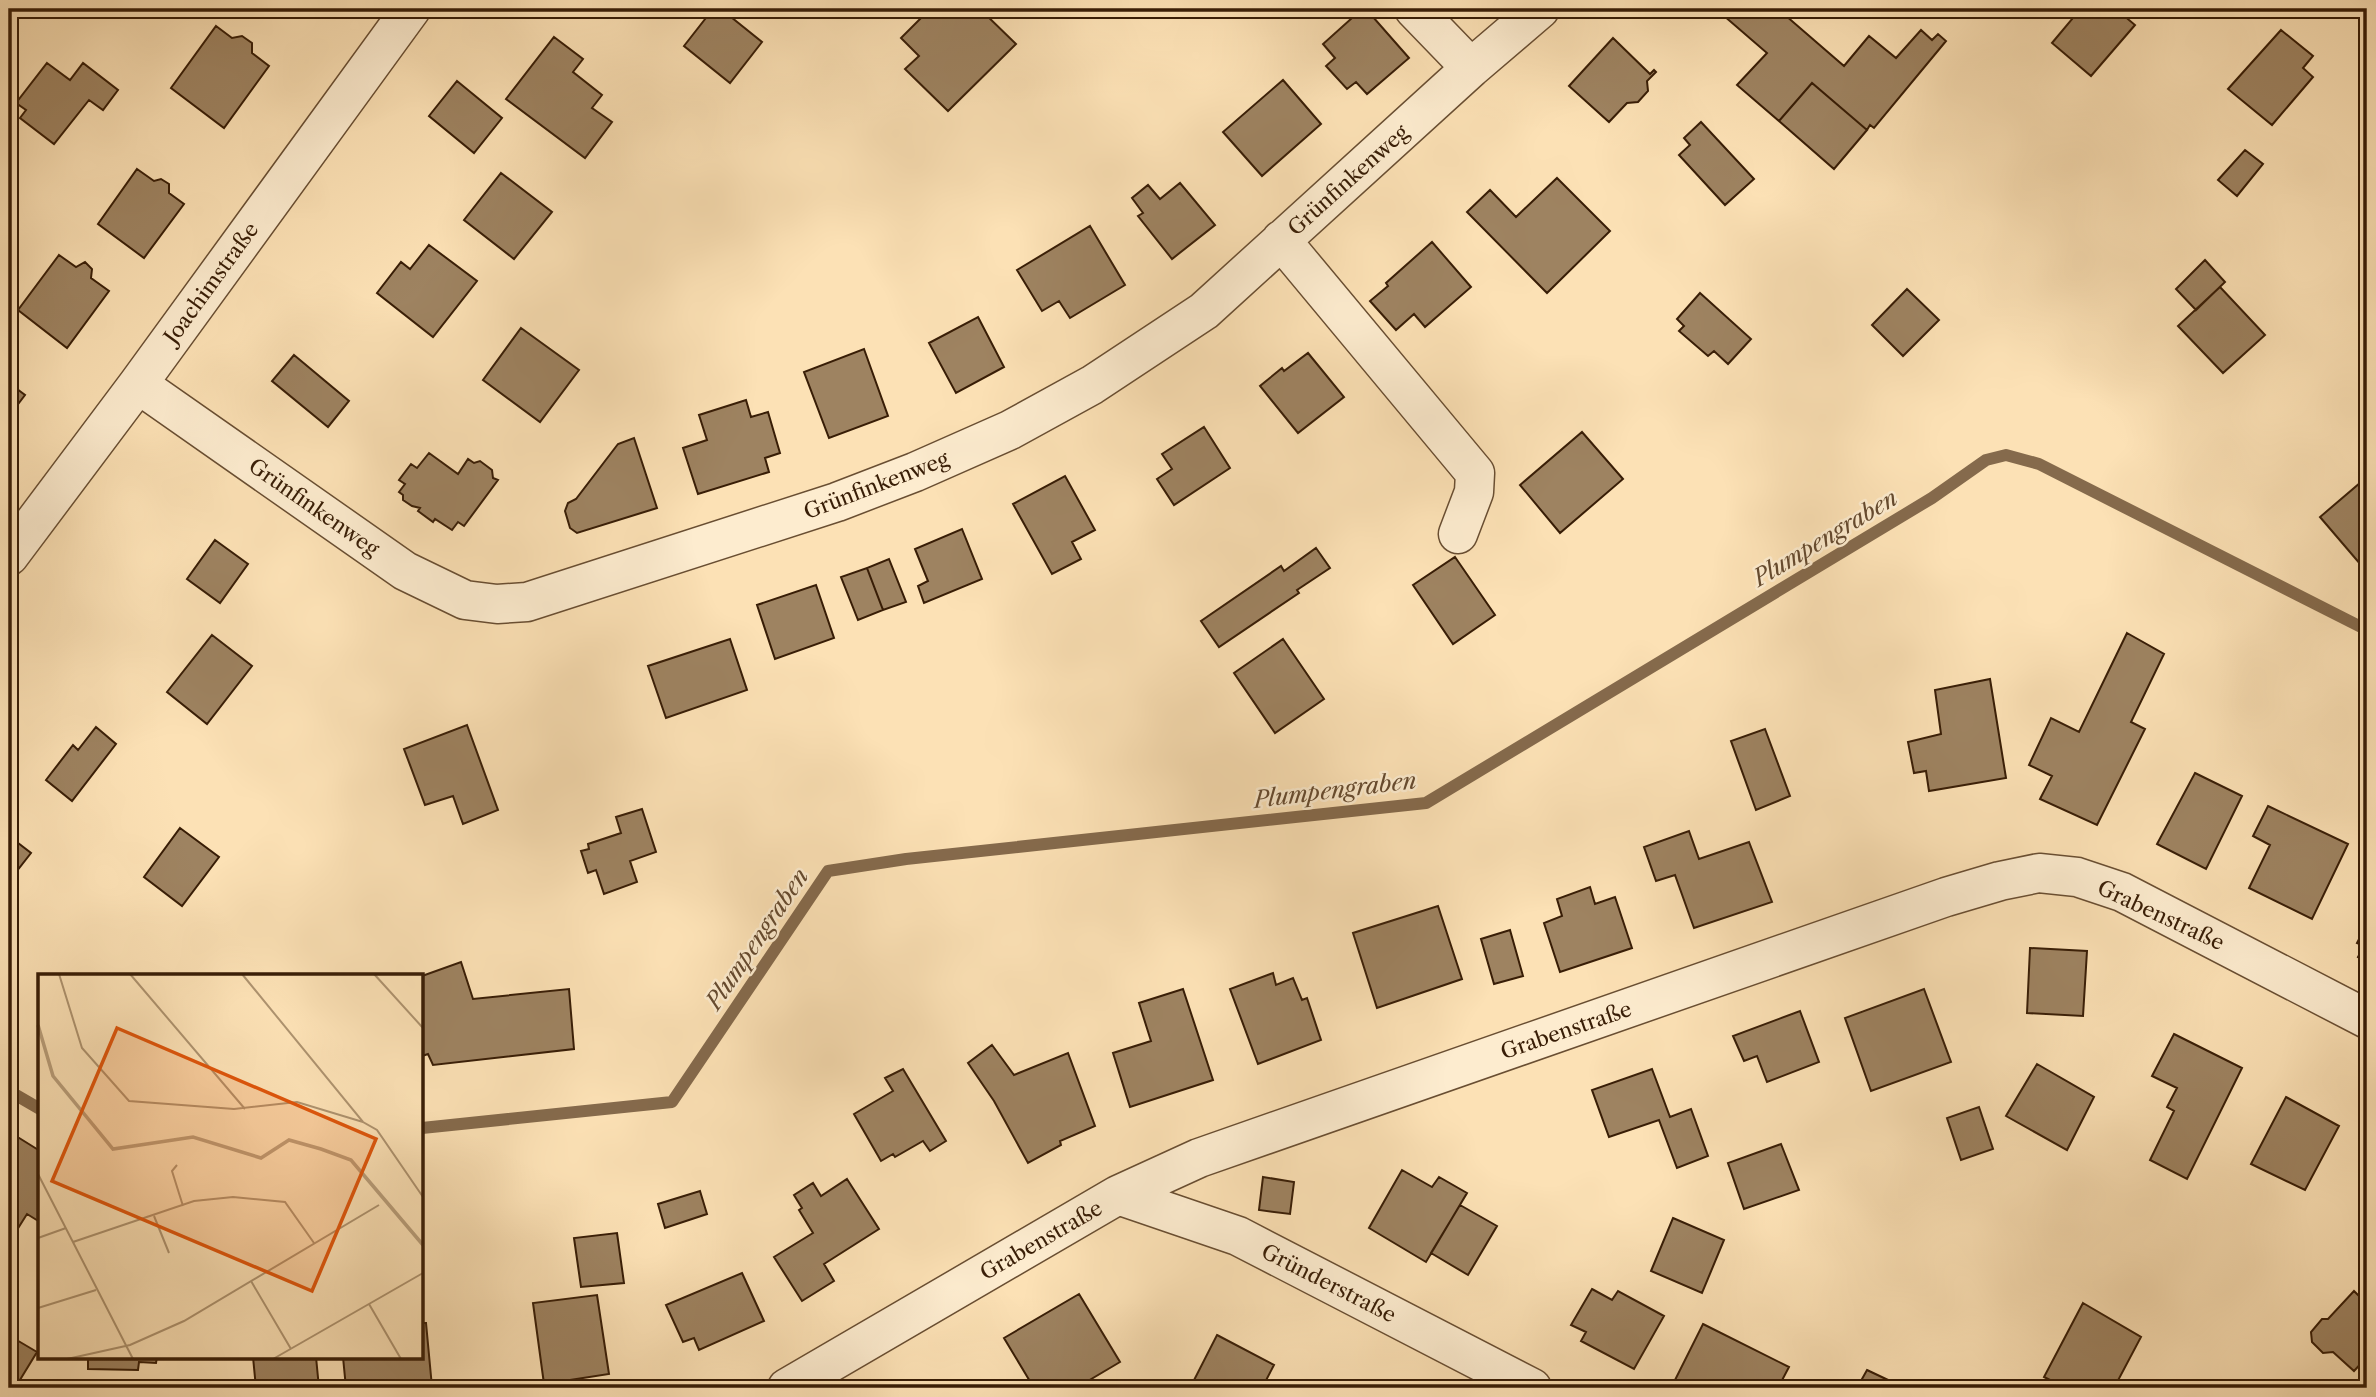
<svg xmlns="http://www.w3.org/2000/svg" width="2376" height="1397" viewBox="0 0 2376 1397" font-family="'Libre Caslon Text',serif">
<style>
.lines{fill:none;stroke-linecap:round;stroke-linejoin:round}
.stream{stroke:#856a4c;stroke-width:12}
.building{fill:#9e8361;stroke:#381d06;stroke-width:2}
.minor-casing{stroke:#694e32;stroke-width:41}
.minor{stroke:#fdeccf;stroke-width:38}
.labels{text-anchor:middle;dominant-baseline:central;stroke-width:5;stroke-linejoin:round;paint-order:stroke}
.street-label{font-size:21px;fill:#381d06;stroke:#fdeccf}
.water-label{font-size:23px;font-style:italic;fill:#654a2f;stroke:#fdeccf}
.inset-river{fill:none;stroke:#b99e7a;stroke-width:3.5}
.inset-road{fill:none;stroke:#ae936f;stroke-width:2}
.view{fill:#df560c;fill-opacity:0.15;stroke:#df560c;stroke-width:3.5}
.inset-edge{fill:none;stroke:#381d06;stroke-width:3.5}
</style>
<rect width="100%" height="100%" fill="#fce1b5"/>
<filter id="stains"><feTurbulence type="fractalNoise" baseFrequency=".00286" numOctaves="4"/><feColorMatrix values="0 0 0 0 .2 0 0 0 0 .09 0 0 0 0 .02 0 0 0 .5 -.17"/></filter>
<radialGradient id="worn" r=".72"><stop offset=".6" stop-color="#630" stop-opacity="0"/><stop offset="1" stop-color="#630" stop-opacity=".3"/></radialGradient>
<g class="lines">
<!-- stream -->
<path class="stream" d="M9,1091L40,1109
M422,1128L672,1102L828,871L906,859L1426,803L1932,498L1986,460L2006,455L2039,464L2367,630"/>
</g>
<!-- building -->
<path class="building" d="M713,9H721L762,42L730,83L684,46Z
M930,9H980L1016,44L948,111L905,69L919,56L901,38Z
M1362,9H1366L1409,58L1367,94L1356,82L1347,89L1326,66L1335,58L1323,44Z
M1716,9H1778L1844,66L1869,36L1896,58L1921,30L1932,40L1938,34L1946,41L1874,128L1870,125L1867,130L1812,83L1779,121L1737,85L1767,53Z
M2062,9H2116L2135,25L2091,76L2052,43L2073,18Z
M216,26L232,38L242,36L252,43V53L269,66L224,128L171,88Z
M2281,30L2313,56L2303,68L2313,77L2272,125L2228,89Z
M554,37L583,59L573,72L602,95L592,108L612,122L585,158L506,99Z
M1613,38L1650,74L1654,70L1656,72L1647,81L1648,91L1638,102L1627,103L1609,122L1569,86Z
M47,63L70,80L83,63L118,90L103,110L89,100L54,144L20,118L26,110L16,103Z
M1283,80L1321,124L1262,176L1223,132Z
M457,81L502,118L474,153L429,116Z
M1812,83L1867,130L1834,169L1779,121Z
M1701,122L1754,179L1725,205L1679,155L1690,145L1684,138Z
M2245,150L2263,164L2237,196L2218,180Z
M137,169L154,181L161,179L169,184V193L184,204L144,258L98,224Z
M501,173L552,212L514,259L464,220Z
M1557,178L1610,231L1547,293L1467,212L1490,190L1516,217Z
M1180,183L1215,225L1172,259L1138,216L1143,213L1132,198L1148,185L1160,199Z
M1090,226L1125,285L1070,318L1059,301L1042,311L1017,270Z
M1432,242L1471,287L1425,327L1414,314L1396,330L1370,301L1388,286L1386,283Z
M429,245L477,281L433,337L377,293L401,262L410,269Z
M59,255L76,267L85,262L92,269L91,278L109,291L67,348L18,310Z
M2205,260L2225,282L2196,310L2176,289Z
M2220,287L2265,335L2223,373L2178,326Z
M1907,289L1939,320L1903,356L1872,325Z
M1700,293L1751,339L1728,364L1714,351L1708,356L1679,331L1684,326L1677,319Z
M978,317L1004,367L956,393L929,343Z
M521,328L579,370L540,422L483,380Z
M864,349L888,416L829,438L804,372Z
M1308,353L1344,397L1298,433L1260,386L1282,368L1284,371Z
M294,355L349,401L328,427L272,381Z
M9,383L25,395L9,416Z
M746,400L751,417L768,412L780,453L765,458L769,472L698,494L683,448L707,440L699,415Z
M1204,427L1230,468L1174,505L1157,479L1172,469L1162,454Z
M1582,432L1623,479L1560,533L1520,485Z
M634,438L657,508L577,533L570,528L565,511L568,503L576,499L618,444Z
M429,453L458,474L468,459L474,463L480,461L492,470L493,478L498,480L464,526L458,522L452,530L435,519L433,522L418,511L420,508L412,506L403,500V495L399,492L405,484L399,480L411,464L417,468Z
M1065,476L1095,530L1072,542L1081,559L1052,574L1013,504Z
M2367,477V572L2320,517Z
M962,529L982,579L924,603L918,586L928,581L915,549Z
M215,540L248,564L220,603L187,579Z
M1316,548L1330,568L1297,590L1299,593L1219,647L1201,621L1281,566L1284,571Z
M1455,557L1495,615L1453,644L1413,585Z
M889,559L906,602L883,610L867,568Z
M867,568L883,610L858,620L841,577Z
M816,585L834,638L775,659L757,605Z
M2127,633L2164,654L2131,722L2145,729L2097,825L2040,799L2052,776L2029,765L2051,718L2079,732Z
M212,635L252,666L207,724L167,692Z
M730,639L747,690L666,718L648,666Z
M1283,639L1324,699L1275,733L1234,673Z
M1990,679L2006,778L1929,791L1926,771L1914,773L1908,742L1941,734L1935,690Z
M467,725L498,810L463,824L453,796L425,805L404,749Z
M96,727L116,744L72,801L46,780L73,745L78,750Z
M1765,729L1790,796L1756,810L1731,741Z
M2195,773L2242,796L2206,869L2157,844Z
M2268,806L2348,844L2312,919L2249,888L2270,845L2253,836Z
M642,809L656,852L630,861L637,882L604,894L596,870L588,873L581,851L589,849L588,844L621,833L616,817Z
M180,828L219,857L182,906L144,877Z
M1689,831L1699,859L1749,842L1772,902L1694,928L1675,875L1656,881L1644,847Z
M9,836L31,853L9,881Z
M1590,887L1595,904L1615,897L1632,948L1560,972L1544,923L1562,916L1557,899Z
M1438,906L1462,979L1377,1008L1353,933Z
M2367,924V962L2358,957L2364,946L2357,943Z
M1510,930L1523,976L1494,984L1481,939Z
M2030,948L2087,951L2083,1016L2027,1013Z
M461,962L473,999L569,989L574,1049L433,1065L428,1054L422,1056V976Z
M1273,973L1276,985L1293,978L1302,1000L1307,998L1321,1040L1258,1064L1230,989Z
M1183,989L1213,1080L1130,1107L1113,1053L1151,1041L1139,1003Z
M1924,989L1951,1062L1871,1091L1845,1018Z
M1800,1011L1819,1062L1767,1082L1757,1056L1744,1061L1733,1036Z
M2174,1034L2242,1068L2187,1179L2150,1160L2174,1111L2167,1107L2177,1088L2152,1076Z
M992,1045L1014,1075L1068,1053L1095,1126L1060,1141L1061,1145L1028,1163L994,1101L968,1063Z
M2037,1064L2094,1097L2067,1150L2006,1116Z
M903,1069L946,1141L930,1151L923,1141L895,1157L893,1154L881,1161L854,1114L893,1091L885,1078Z
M1652,1069L1670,1117L1691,1109L1708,1156L1677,1168L1659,1120L1609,1137L1592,1090Z
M2286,1097L2339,1126L2305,1190L2251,1164Z
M1979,1107L1993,1149L1961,1160L1947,1118Z
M16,1136L40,1151V1222L27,1214L15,1233L9,1229V1146Z
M1781,1144L1799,1190L1744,1209L1728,1163Z
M1402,1170L1432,1187L1439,1177L1467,1193L1426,1262L1369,1228Z
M1263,1177L1294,1182L1290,1214L1259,1210Z
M847,1179L879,1229L824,1264L834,1281L802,1301L774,1257L813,1233L799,1210L802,1208L794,1195L813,1183L821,1196Z
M700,1191L707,1214L665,1228L658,1204Z
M1460,1205L1497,1226L1468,1275L1431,1253Z
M1673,1218L1724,1240L1702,1293L1651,1271Z
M617,1233L624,1283L581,1287L574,1238Z
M742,1273L764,1321L699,1350L694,1338L683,1342L666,1305Z
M1592,1289L1612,1300L1618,1291L1664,1316L1634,1369L1581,1341L1586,1332L1571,1325Z
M2354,1291L2367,1304V1357L2354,1371L2333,1352L2323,1353L2312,1342L2311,1332L2322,1319H2328Z
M1079,1294L1120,1362L1076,1388H1034L1004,1338Z
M597,1295L609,1374L544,1384L533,1303Z
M2083,1303L2141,1337L2114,1388H2066L2044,1377Z
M422,1323H426L432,1387L346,1388L343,1357H422Z
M1703,1324L1789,1367L1778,1388H1671Z
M1217,1335L1274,1365L1262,1388H1190Z
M15,1339L37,1352L15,1388H9V1350Z
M88,1357H157L156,1363L139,1362L138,1370L88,1369Z
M253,1357H316L319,1388H256Z
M1867,1370L1905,1388H1857Z"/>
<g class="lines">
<defs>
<path id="minor" d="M1414,9L1471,68
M1281,240L1475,473L1474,492L1458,534
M138,384L405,571L465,600L497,604L527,602L837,502L915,472L1010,430L1092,385L1204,311L1471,68L1540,9
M9,556L138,384L411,9
M1118,1195L1238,1236L1532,1388
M787,1388L1118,1195L1199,1158L1946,897L2000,881L2039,873L2077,877L2122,892L2367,1019"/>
</defs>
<!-- minor casing -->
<use href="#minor" class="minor-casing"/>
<!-- minor -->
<use href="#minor" class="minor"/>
</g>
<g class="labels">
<!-- street labels -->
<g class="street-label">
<text transform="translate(1348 180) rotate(-42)">Grünfinkenweg</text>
<text transform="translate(211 283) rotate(-54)">Joachimstraße</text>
<text transform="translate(876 485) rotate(-21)">Grünfinkenweg</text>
<text transform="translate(314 507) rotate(35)">Grünfinkenweg</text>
<text transform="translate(2161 915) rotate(25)">Grabenstraße</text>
<text transform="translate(1566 1030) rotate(-19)">Grabenstraße</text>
<text transform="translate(1041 1240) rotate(-30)">Grabenstraße</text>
<text transform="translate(1329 1283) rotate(27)">Gründerstraße</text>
</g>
<!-- water labels -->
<g class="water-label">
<text transform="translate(1825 538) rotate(-31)">Plumpengraben</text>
<text transform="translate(1335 790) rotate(-7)">Plumpengraben</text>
<text transform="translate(757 939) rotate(-56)">Plumpengraben</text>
</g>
</g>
<!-- overview -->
<g transform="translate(38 974)">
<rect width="385" height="385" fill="#fce1b5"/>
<path class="inset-river" d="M0,51L15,102L75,175L155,163L223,184L251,166L283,175L313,186L385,271"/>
<path class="inset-road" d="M21,0L44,74L91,127L196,135L259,128L325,148M92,0L207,135M204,0L325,148L339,156L385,223M336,0L385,54M139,191L134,197L145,232M0,200L95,385M116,242L131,279M0,264L28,254M35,268L156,227L195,223L247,228L276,269M213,307L253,375M331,330L363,385M0,334L58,316M29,385L92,371L146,347L341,231M235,385L385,299"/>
<path class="view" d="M79,54L338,165L274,317L14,207Z"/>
<rect width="385" height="385" class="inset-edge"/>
</g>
<!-- margin -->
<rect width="2376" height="1397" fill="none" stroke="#fce1b5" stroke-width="35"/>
<rect x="10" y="10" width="2355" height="1376" fill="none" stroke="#381d06" stroke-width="3.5"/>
<rect x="18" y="18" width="2341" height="1362" fill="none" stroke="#381d06" stroke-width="2"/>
<rect width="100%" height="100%" filter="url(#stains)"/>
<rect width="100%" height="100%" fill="url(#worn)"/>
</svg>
